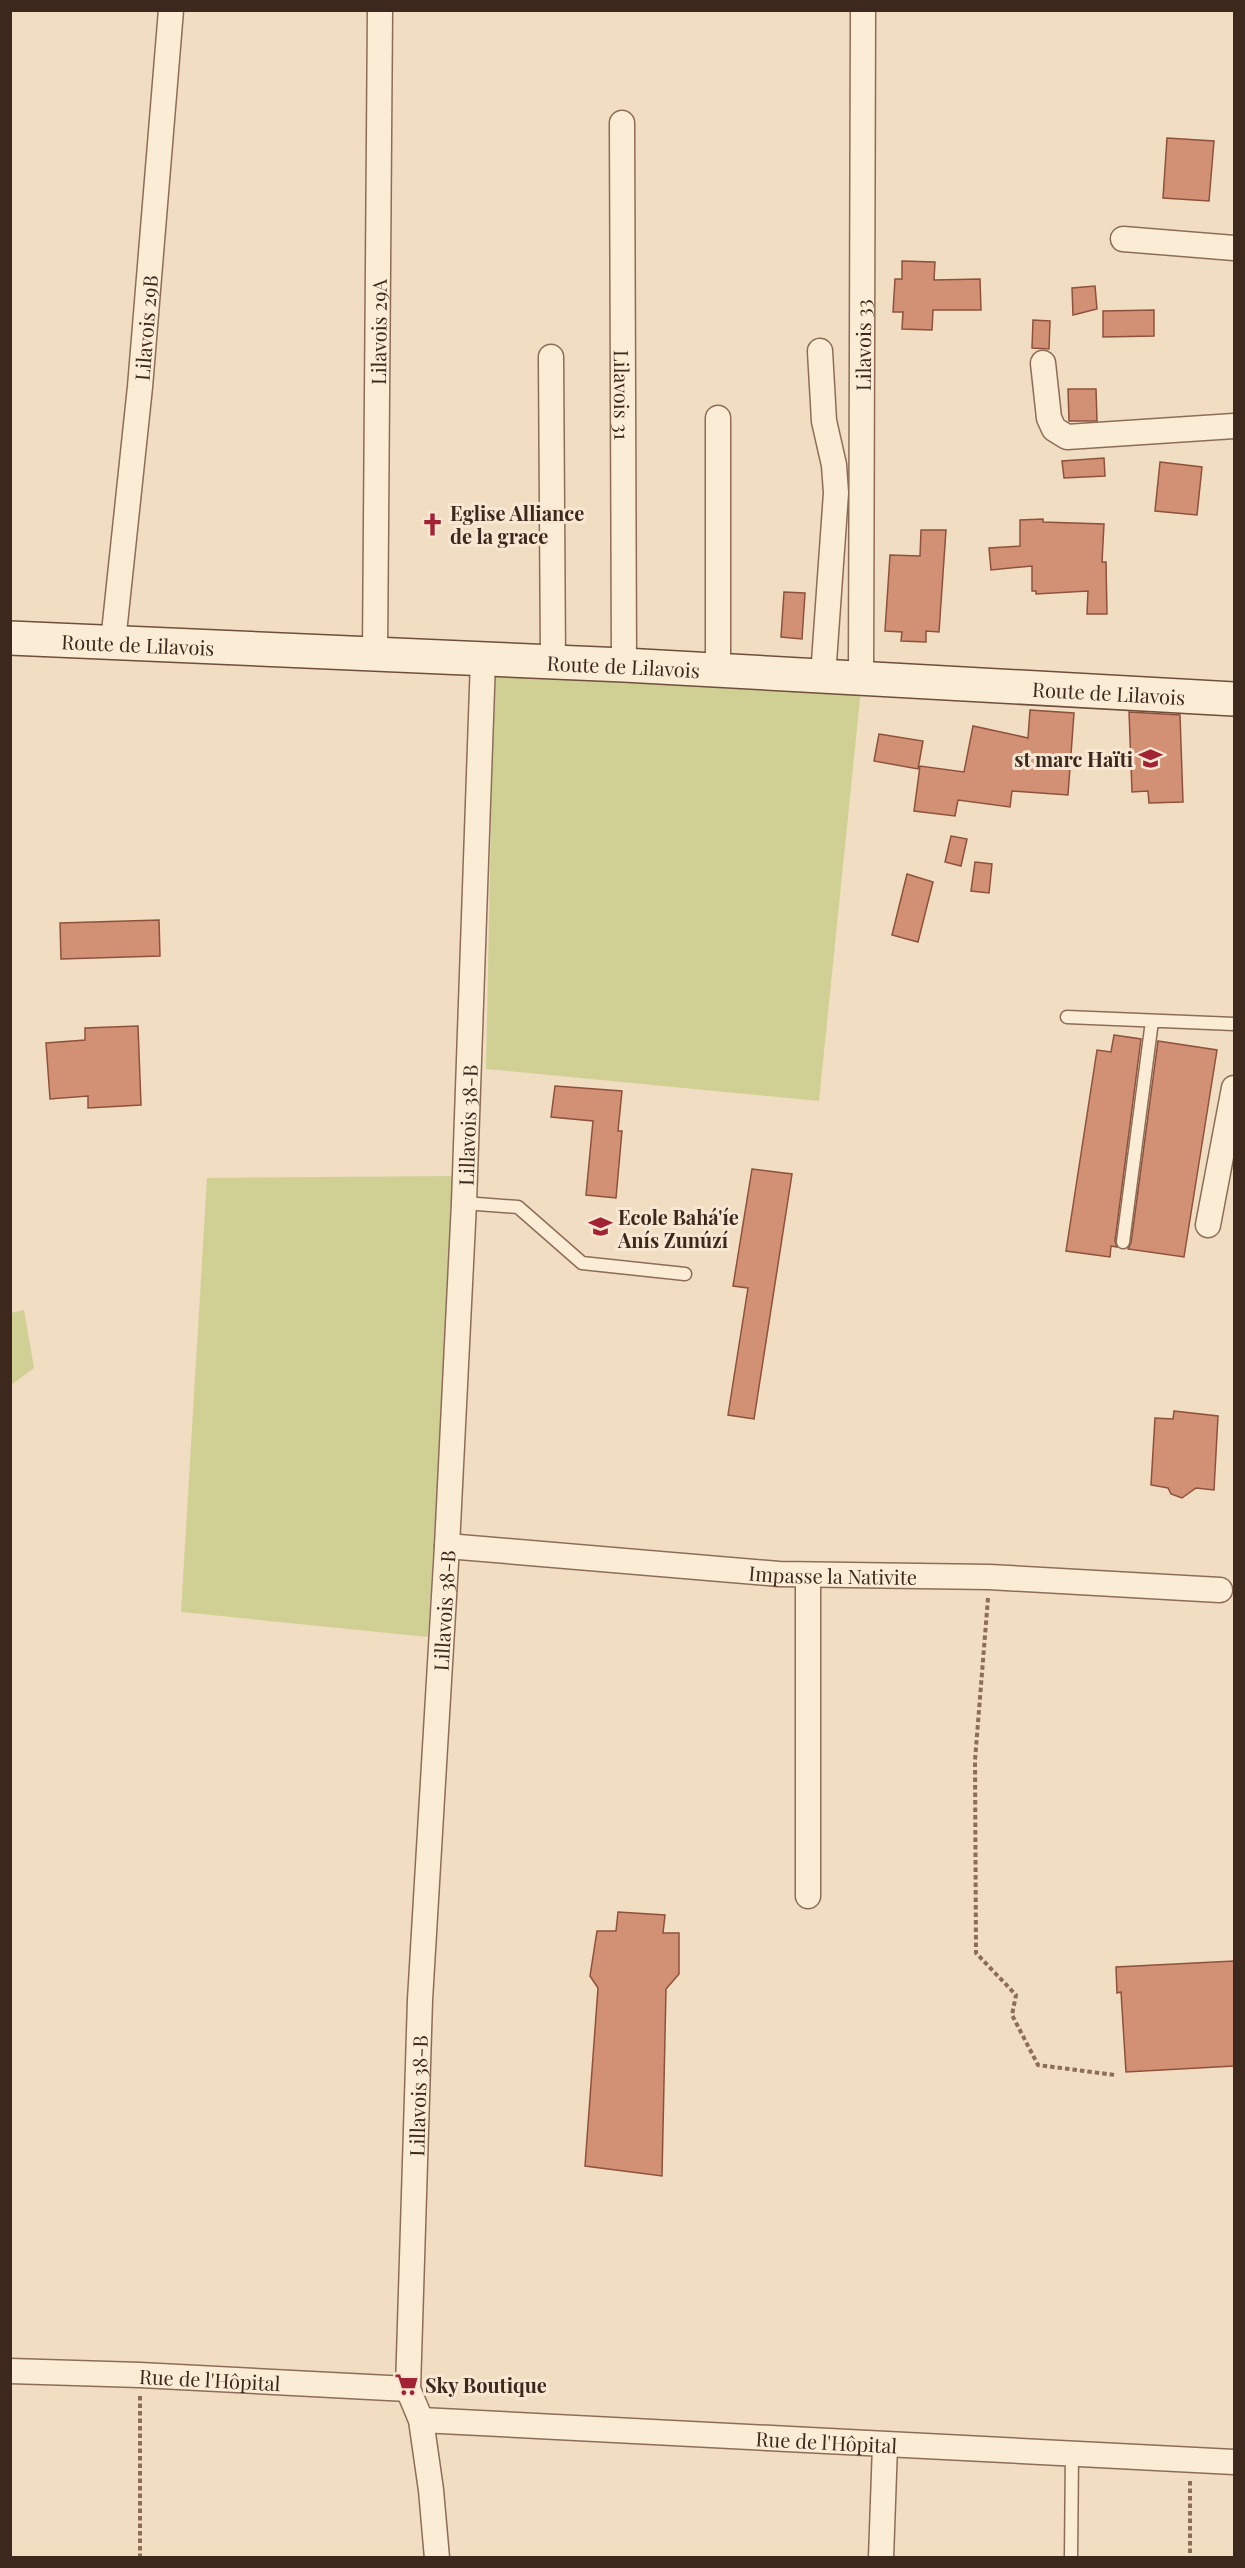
<svg xmlns="http://www.w3.org/2000/svg" width="1245" height="2568" viewBox="0 0 1245 2568" font-family="'Playfair Display',serif">
<style>
.green{fill:#d0d095}
.building{fill:#d29075;stroke:#8e523c;stroke-width:1.5}
.lines{fill:none;stroke-linecap:round;stroke-linejoin:round}
.lane-casing{stroke:#8d6d58;stroke-width:15}
.street-casing{stroke:#8d6d58;stroke-width:27}
.secondary-casing{stroke:#6f4e3b;stroke-width:36}
.path{stroke:#8d6d58;stroke-width:4;stroke-dasharray:4.5 3;stroke-linecap:butt}
.lane{stroke:#fbecd6;stroke-width:12}
.street{stroke:#fbecd6;stroke-width:24}
.secondary{stroke:#fbecd6;stroke-width:33}
.labels{text-anchor:middle;dominant-baseline:central;stroke-width:6;stroke-linejoin:round;paint-order:stroke}
.street-label{font-size:20px;fill:#3c281d;stroke:#f8e8d3}
.poi-label{font-size:20px;font-weight:bold;fill:#3c281d;stroke:#f8e8d3;text-anchor:start}
</style>
<rect width="100%" height="100%" fill="#f1ddc2"/>
<!-- green -->
<path class="green" d="M494,670L861,689L819,1101L486,1069Z
M456,1176L428,1637L181,1612L207,1178Z
M24,1310L34,1368L11,1385V1313Z"/>
<!-- building -->
<path class="building" d="M1167,138L1214,141L1209,201L1163,198Z
M902,261L935,262L934,280L980,279L981,310H933L932,330L902,329L903,312H893L895,279H902Z
M1095,286L1097,309L1073,315L1072,288Z
M1154,310V336L1103,337V311Z
M1033,320L1050,321L1049,349L1032,348Z
M1068,389H1096L1097,421H1069Z
M1104,458L1105,476L1064,478L1062,461Z
M1160,462L1202,467L1197,515L1155,511Z
M1043,519V522L1104,524L1102,562H1106L1107,614H1087L1088,591L1036,594V591H1032V566L991,570L989,548L1020,546V520Z
M921,530H946L939,632L926,631V642L901,641L902,632L885,631L890,555L920,556Z
M784,592L805,593L802,639L781,637Z
M1030,710L1074,713L1068,795L1012,791L1010,807L958,800L955,816L914,811L920,766L964,772L973,726L1028,738Z
M1129,712L1180,715L1183,802L1149,803L1148,791L1132,792Z
M879,734L923,741L918,769L874,761Z
M951,836L967,839L961,866L945,862Z
M975,862L992,864L989,893L971,891Z
M907,874L933,882L918,942L892,935Z
M159,920L160,956L61,959L60,923Z
M138,1026L141,1105L88,1108V1096L50,1099L46,1043L85,1040V1028Z
M1114,1035L1141,1039L1115,1241L1117,1247L1111,1246L1110,1257L1066,1251L1097,1050L1111,1052Z
M1158,1041L1217,1050L1184,1257L1128,1249L1131,1243Z
M555,1086L622,1091L618,1131H622L616,1198L586,1195L593,1121L551,1117Z
M752,1169L792,1174L754,1419L728,1415L748,1288L733,1286Z
M1174,1411L1218,1416L1214,1490L1196,1488L1182,1498L1171,1494L1168,1488L1151,1485L1155,1418L1173,1419Z
M618,1912L665,1915L663,1933H679V1974L666,1989L662,2176L585,2166L598,1988L590,1976L597,1931H616Z
M1234,1961V2066L1126,2072L1121,1992L1117,1993L1116,1967Z"/>
<g class="lines">
<defs>
<path id="lane" d="M1067,1017L1234,1024
M464,1203L518,1207L582,1263L685,1274
M1123,1242L1152,1021
M1071,2558L1072,2453"/>
<g id="street">
<path id="s1" d="M622,123L624,665"/>
<path d="M1123,239L1234,248"/>
<path d="M820,351L824,421L834,465L836,493L823,676"/>
<path d="M551,357L553,662"/>
<path d="M1043,363L1049,418L1054,429L1067,437L1234,426"/>
<path d="M718,418V670"/>
<path id="s2" d="M113,642L140,387L171,10"/>
<path id="s3" d="M375,653L380,10"/>
<path id="s4" d="M861,679L863,10"/>
<path d="M1208,1225L1234,1088"/>
<path id="s5" d="M447,1546L779,1574L989,1577L1220,1590"/>
<path d="M808,1896V1575"/>
<path id="s6" d="M10,2371L140,2375L408,2389"/>
<path id="s7" d="M421,2420L1234,2462"/>
<path id="s8" d="M437,2558L431,2490L421,2420L408,2389L420,2000L447,1546L464,1203L483,660"/>
<path d="M881,2558L885,2445"/>
</g>
<g id="secondary">
<path id="s9" d="M10,638L624,665L1234,699"/>
</g>
</defs>
<!-- lane casing -->
<use href="#lane" class="lane-casing"/>
<!-- street casing -->
<use href="#street" class="street-casing"/>
<!-- secondary casing -->
<use href="#secondary" class="secondary-casing"/>
<!-- path -->
<path class="path" d="M988,1598L975,1760L976,1953L1016,1995L1012,2015L1038,2065L1115,2075
M1190,2481V2558
M140,2558V2396"/>
<!-- lane -->
<use href="#lane" class="lane"/>
<!-- street -->
<use href="#street" class="street"/>
<!-- secondary -->
<use href="#secondary" class="secondary"/>
</g>
<!-- icons -->
<defs>
<symbol id="church-bare" viewBox="-9 -9 18 18"><path d="M-1.2-6h2.4v3.5h3.3v2.4h-3.3V6h-2.4V-.1h-3.3v-2.4h3.3Z" fill="#a12334" stroke="#f8e8d3" stroke-width="2.5" paint-order="stroke"/></symbol>
<symbol id="school-bare" viewBox="-9 -9 18 18"><path d="M0-5L7-2L0 1L-7-2ZM-4 1L0 2.5L4 1V4Q0 6-4 4Z" fill="#a12334" stroke="#f8e8d3" stroke-width="2.5" paint-order="stroke"/></symbol>
<symbol id="supermarket-bare" viewBox="-9 -9 18 18"><path d="M-6-5.5h2.5l.6 2H6L4.5 2H-2.5L-4.4-4H-6ZM-1.5 3.2a1.3 1.3 0 1 0 .1 0ZM3 3.2a1.3 1.3 0 1 0 .1 0Z" fill="#a12334" stroke="#f8e8d3" stroke-width="2.5" paint-order="stroke"/></symbol>
</defs>
<g fill-rule="evenodd">
<use href="#church-bare" x="416" y="508" width="33" height="33"/>
<use href="#school-bare" x="1134" y="742" width="33" height="33"/>
<use href="#school-bare" x="584" y="1210" width="33" height="33"/>
<use href="#supermarket-bare" x="390" y="2368" width="33" height="33"/>
</g>
<g class="labels">
<!-- street labels -->
<g class="street-label">
<text stroke="none"><textPath href="#s2" startOffset="316">Lilavois 29B</textPath></text>
<text stroke="none"><textPath href="#s3" startOffset="321">Lilavois 29A</textPath></text>
<text stroke="none"><textPath href="#s4" startOffset="334">Lilavois 33</textPath></text>
<text stroke="none"><textPath href="#s1" startOffset="272">Lilavois 31</textPath></text>
<text stroke="none"><textPath href="#s9" startOffset="128">Route de Lilavois</textPath></text>
<text stroke="none"><textPath href="#s9" startOffset="614">Route de Lilavois</textPath></text>
<text stroke="none"><textPath href="#s9" startOffset="1100">Route de Lilavois</textPath></text>
<text stroke="none"><textPath href="#s8" startOffset="1438">Lillavois 38-B</textPath></text>
<text stroke="none"><textPath href="#s5" startOffset="387">Impasse la Nativite</textPath></text>
<text stroke="none"><textPath href="#s8" startOffset="952">Lillavois 38-B</textPath></text>
<text stroke="none"><textPath href="#s8" startOffset="466">Lillavois 38-B</textPath></text>
<text stroke="none"><textPath href="#s6" startOffset="200">Rue de l'Hôpital</textPath></text>
<text stroke="none"><textPath href="#s7" startOffset="406">Rue de l'Hôpital</textPath></text>
</g>
<!-- poi labels -->
<g class="poi-label">
<text x="450" y="512">Eglise Alliance<tspan x="450" dy="23">de la grace</tspan></text>
<text x="1133" y="758" text-anchor="end">st marc Haïti</text>
<text x="618" y="1216">Ecole Bahá'íe<tspan x="618" dy="23">Anís Zunúzí</tspan></text>
<text x="425" y="2384">Sky Boutique</text>
</g>
</g>
<!-- border -->
<rect width="1245" height="2568" fill="none" stroke="#3c281d" stroke-width="24"/>
</svg>
